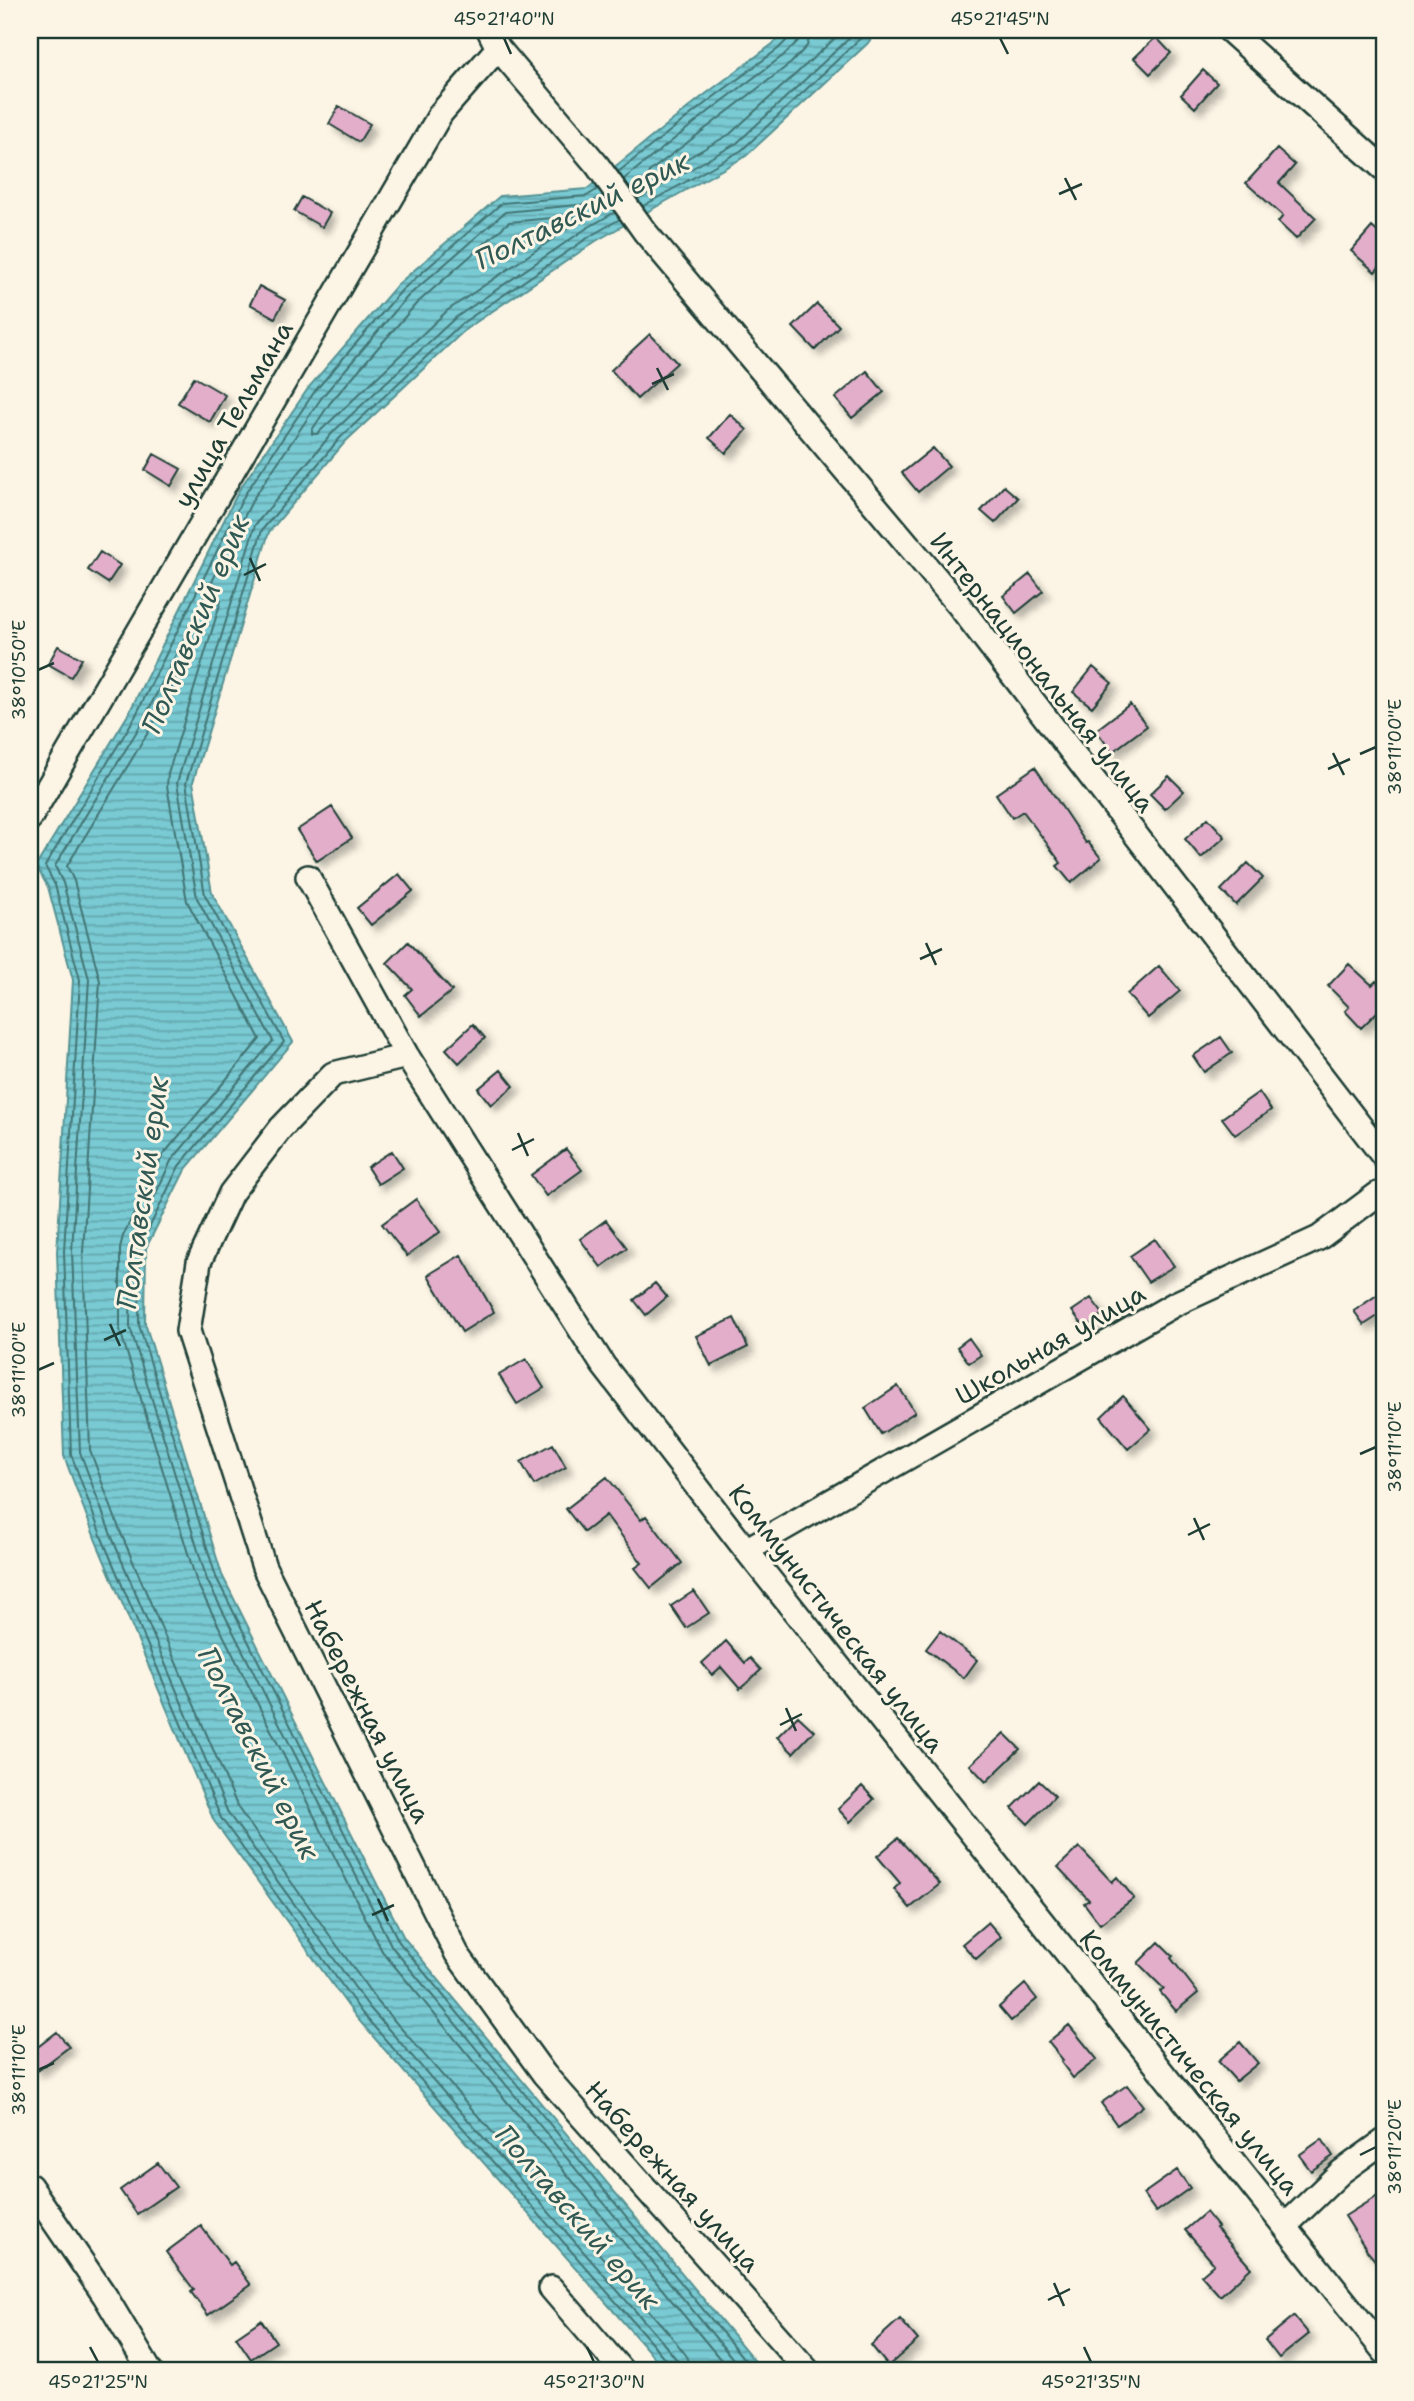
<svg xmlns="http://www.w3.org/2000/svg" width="1414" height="2401" viewBox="0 0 1414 2401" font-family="'Shantell Sans',sans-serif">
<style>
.water{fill:url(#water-rules);stroke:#559293;stroke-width:2}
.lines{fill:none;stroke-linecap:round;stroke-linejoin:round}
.shore{stroke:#437574;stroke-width:2}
.building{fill:#e2aeca;stroke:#1f3d34;stroke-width:2;filter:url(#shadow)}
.street-casing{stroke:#1f3d34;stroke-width:28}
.street{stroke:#fcf5e5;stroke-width:23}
.ticks{fill:none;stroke:#1f3d34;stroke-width:2.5}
.labels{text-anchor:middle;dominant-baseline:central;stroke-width:6;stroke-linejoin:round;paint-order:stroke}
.street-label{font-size:26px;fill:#1f3d34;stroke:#fcf5e5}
.water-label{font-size:28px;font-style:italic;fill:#315954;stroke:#fcf5e5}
.neatline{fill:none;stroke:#1f3d34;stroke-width:2.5}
.ticks-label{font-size:18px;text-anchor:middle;fill:#1f3d34}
</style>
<defs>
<pattern id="water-rules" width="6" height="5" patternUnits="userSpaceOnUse" patternTransform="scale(1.75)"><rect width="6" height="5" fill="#79cad3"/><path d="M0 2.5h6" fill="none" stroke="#63a5ac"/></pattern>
<filter id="shadow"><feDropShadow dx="6" dy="6" stdDeviation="3.5" flood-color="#0004"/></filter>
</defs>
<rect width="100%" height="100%" fill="#fcf5e5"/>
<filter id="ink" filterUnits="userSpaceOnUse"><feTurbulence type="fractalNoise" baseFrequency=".0143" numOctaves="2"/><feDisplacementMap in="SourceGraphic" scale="14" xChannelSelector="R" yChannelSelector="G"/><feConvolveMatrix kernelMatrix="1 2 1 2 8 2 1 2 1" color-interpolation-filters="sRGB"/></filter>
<g filter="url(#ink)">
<!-- water -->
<path class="water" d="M788,30H878L867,44L746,156L596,241L466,329L345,442L269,532L193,782L212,893L293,1042L185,1170L146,1248L145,1323L222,1575L404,1938L763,2371H666L356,2017L214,1821L96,1541L64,1456L57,1252L73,980L48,887L36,866L129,713L239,490L309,387L397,285L500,196L587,189L703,96L774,43Z"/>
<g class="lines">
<!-- shore -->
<path class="shore" d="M811,30L807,46L791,63L649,172V177L653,178L730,134L844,30
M618,172L707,102L778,49L790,37L792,30
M624,179L712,109L784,55L798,41L801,30
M598,189L587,196L502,203L402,290L315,391L245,494L135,717L45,866L55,885L80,980L64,1251L71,1454L102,1538L221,1818L362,2013L652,2343L669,2364L671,2371
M603,196L588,204L505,212L408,296L322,397L253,499L143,721L55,866L63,883L89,979L72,1251L80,1452L111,1535L228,1813L369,2007L659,2338L677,2360L680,2371
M638,199L737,143L858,30
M643,206L742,150L869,30
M615,212L587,228L455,318L334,431L255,525L177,783L197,898L273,1041L171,1161L131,1247L130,1327L207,1580L392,1947L743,2371
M574,216L577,219L576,223L448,310L317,434H312V430L330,403L416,304L509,222Z
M620,219L592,235L461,324L340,438L262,530L186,783L205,895L284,1042L179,1166L140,1247L139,1325L216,1577L399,1942L754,2371
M690,2371L686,2355L667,2331L377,2001L238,1808L120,1531L90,1450L83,1252L100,981L74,881L67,866L152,726L217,597L221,601L168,774L167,786L187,901L260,1039L163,1155L123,1236L120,1248V1330L197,1583L382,1951L730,2371"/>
</g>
<!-- building -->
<path class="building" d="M1156,37L1171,53L1150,74L1134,58Z
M1203,70L1217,83L1195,108L1181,95Z
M339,106L370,124L359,142L329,124Z
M1277,149L1295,165L1279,183L1316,218L1296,239L1278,222L1283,216L1246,183Z
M302,197L330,213L322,227L294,211Z
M1372,227L1384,238V262L1375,272L1351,251Z
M259,286L285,300L275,318L250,304Z
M817,304L839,326L815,350L793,327Z
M650,334L677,363L637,399L611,370Z
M867,371L884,392L852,418L835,398Z
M194,377L225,395L210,422L178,403Z
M730,414L747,430L726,453L709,438Z
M933,448L949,466L918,492L902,473Z
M154,454L181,469L171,486L145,470Z
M1004,486L1018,498L995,523L981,511Z
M100,552L120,565L108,583L88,570Z
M1030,574L1043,591L1016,613L1003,596Z
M58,646L82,659L71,677L48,664Z
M1093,667L1112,683L1092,707L1073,692Z
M1130,704L1147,726L1112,752L1096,730Z
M1035,767L1086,843L1088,842L1101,858L1071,883L1057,866L1061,863L1023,811L1012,818L996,794Z
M1169,776L1184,791L1165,809L1150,794Z
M332,807L352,838L317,861L297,830Z
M1208,818L1225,837L1201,858L1185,839Z
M1248,863L1263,878L1236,905L1221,890Z
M399,874L413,891L371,925L357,908Z
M408,942L452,991L421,1016L405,995L412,989L387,963Z
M1349,964L1372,985L1376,981L1384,990V1005L1361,1028L1345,1011L1349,1007L1328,986Z
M1159,966L1180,991L1148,1018L1127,994Z
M473,1024L485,1038L459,1063L446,1049Z
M1221,1037L1232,1053L1204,1072L1193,1056Z
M501,1070L514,1086L491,1105L478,1089Z
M1259,1092L1271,1110L1235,1135L1222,1118Z
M566,1149L582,1170L546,1196L531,1175Z
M392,1151L403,1168L378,1184L367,1167Z
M416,1199L440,1232L407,1256L382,1224Z
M606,1220L627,1248L601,1267L580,1239Z
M1155,1239L1174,1266L1148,1282L1130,1256Z
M461,1255L494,1312L462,1332L428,1275Z
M655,1283L667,1297L646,1315L634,1300Z
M1384,1290V1312L1364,1325L1354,1311Z
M1091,1298L1103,1314L1085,1328L1072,1311Z
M734,1318L748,1347L711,1366L696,1336Z
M969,1338L981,1355L969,1363L957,1347Z
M526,1359L544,1388L517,1404L499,1375Z
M898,1386L915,1412L881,1434L865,1408Z
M1123,1396L1151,1429L1128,1449L1101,1417Z
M553,1444L566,1467L534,1485L521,1462Z
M607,1477L641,1520L646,1516L682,1563L651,1588L635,1568L642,1563L606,1515L584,1532L566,1509Z
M694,1591L709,1613L686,1628L671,1606Z
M940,1631L977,1660L964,1678L926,1649Z
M726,1641L745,1663L750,1658L761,1670L740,1689L721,1667L712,1675L702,1663Z
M798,1716L814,1731L793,1753L777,1737Z
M1004,1733L1020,1749L986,1782L970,1765Z
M1039,1781L1055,1796L1028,1824L1012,1808Z
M862,1786L874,1799L850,1822L838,1809Z
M898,1838L940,1884L910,1908L894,1889L900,1883L877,1856Z
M1079,1847L1112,1882L1117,1877L1134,1898L1100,1924L1084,1903L1089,1900L1058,1867Z
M988,1922L1001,1937L976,1959L962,1944Z
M1159,1942L1173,1956L1171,1958L1198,1993L1176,2011L1160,1992L1164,1989L1138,1963Z
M1025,1984L1037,1999L1011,2021L999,2007Z
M1069,2025L1097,2059L1073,2078L1061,2062L1063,2060L1048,2042Z
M57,2032L69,2047L37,2071L30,2061V2053Z
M1240,2042L1258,2063L1236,2081L1218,2061Z
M1127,2085L1143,2106L1117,2125L1101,2103Z
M1322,2139L1333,2156L1311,2171L1299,2155Z
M158,2163L176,2187L137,2214L120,2190Z
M1177,2170L1190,2188L1156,2212L1143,2194Z
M1377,2196L1384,2208V2271L1367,2251L1345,2216Z
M1206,2212L1218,2227L1216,2228L1251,2268L1220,2296L1201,2275L1214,2264L1185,2230Z
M201,2226L230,2265L234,2262L251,2285L208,2315L191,2292L194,2290L166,2252Z
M1294,2316L1309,2334L1279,2358L1265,2340Z
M900,2319L918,2340L888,2366L871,2345Z
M261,2320L276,2342L251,2359L236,2337Z"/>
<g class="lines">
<defs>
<path id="street" d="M489,30L498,48L597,165L645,232L958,604L1384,1157
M1229,30L1384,169
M30,818L441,113L498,48
M308,877L407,1056L603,1365L746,1550L1384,2351
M407,1056L333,1074L281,1128L231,1193L199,1262L188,1331L264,1567L457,1954L544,2074L808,2371
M746,1550L1175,1304L1319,1238L1378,1194L1384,1195
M30,2186L105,2296L150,2371
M1285,2226L1341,2172L1384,2141
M551,2288L622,2371"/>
</defs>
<!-- street casing -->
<use href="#street" class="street-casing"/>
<!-- street -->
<use href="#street" class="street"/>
</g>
</g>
<!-- ticks -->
<path class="ticks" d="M504,38L511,54M1000,38L1008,54M1065,178L1076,200M1059,194L1082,184M657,368L668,390M652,384L674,374M250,558L260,581M244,575L266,564M38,670L54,663M1333,753L1344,775M1360,754L1376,747M1328,769L1350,759M926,943L936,965M920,959L942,949M518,1133L528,1156M512,1150L534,1139M110,1324L120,1346M104,1340L126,1330M38,1370L54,1363M1360,1454L1376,1447M1194,1518L1204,1540M1188,1535L1210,1524M786,1708L796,1731M780,1725L802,1714M378,1899L388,1921M372,1915L394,1905M38,2070L54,2063M1360,2155L1376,2147M1054,2283L1064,2306M1048,2300L1070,2289M90,2347L98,2362M587,2347L594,2362M1084,2347L1091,2362"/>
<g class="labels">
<!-- street labels -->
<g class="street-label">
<text transform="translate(233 414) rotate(-60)">улица Тельмана</text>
<text transform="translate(1043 672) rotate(52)">Интернациональная улица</text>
<text transform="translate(1050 1344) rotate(-30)">Школьная улица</text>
<text transform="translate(837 1618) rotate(52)">Коммунистическая улица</text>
<text transform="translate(368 1711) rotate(63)">Набережная улица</text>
<text transform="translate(1190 2062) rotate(51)">Коммунистическая улица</text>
<text transform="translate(673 2176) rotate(48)">Набережная улица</text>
</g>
<!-- water labels -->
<g class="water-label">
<text transform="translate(582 210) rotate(-26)">Полтавский ерик</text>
<text transform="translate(195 624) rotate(-67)">Полтавский ерик</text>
<text transform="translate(142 1193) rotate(-82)">Полтавский ерик</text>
<text transform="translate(259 1753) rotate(63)">Полтавский ерик</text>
<text transform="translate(578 2217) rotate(49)">Полтавский ерик</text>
</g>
</g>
<!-- margin -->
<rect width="1414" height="2401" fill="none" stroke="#fcf5e5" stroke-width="77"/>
<rect x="38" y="38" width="1338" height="2324" class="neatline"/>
<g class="ticks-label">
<text x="504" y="25">45°21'40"N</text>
<text x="1000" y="25">45°21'45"N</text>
<text transform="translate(19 670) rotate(-90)" y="6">38°10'50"E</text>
<text transform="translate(1395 747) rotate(-90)" y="6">38°11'00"E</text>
<text transform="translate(19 1370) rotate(-90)" y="6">38°11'00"E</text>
<text transform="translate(1395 1447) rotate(-90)" y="6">38°11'10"E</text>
<text transform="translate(19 2070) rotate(-90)" y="6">38°11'10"E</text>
<text transform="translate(1395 2147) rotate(-90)" y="6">38°11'20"E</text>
<text x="98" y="2388">45°21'25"N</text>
<text x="594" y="2388">45°21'30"N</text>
<text x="1091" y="2388">45°21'35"N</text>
</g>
</svg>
